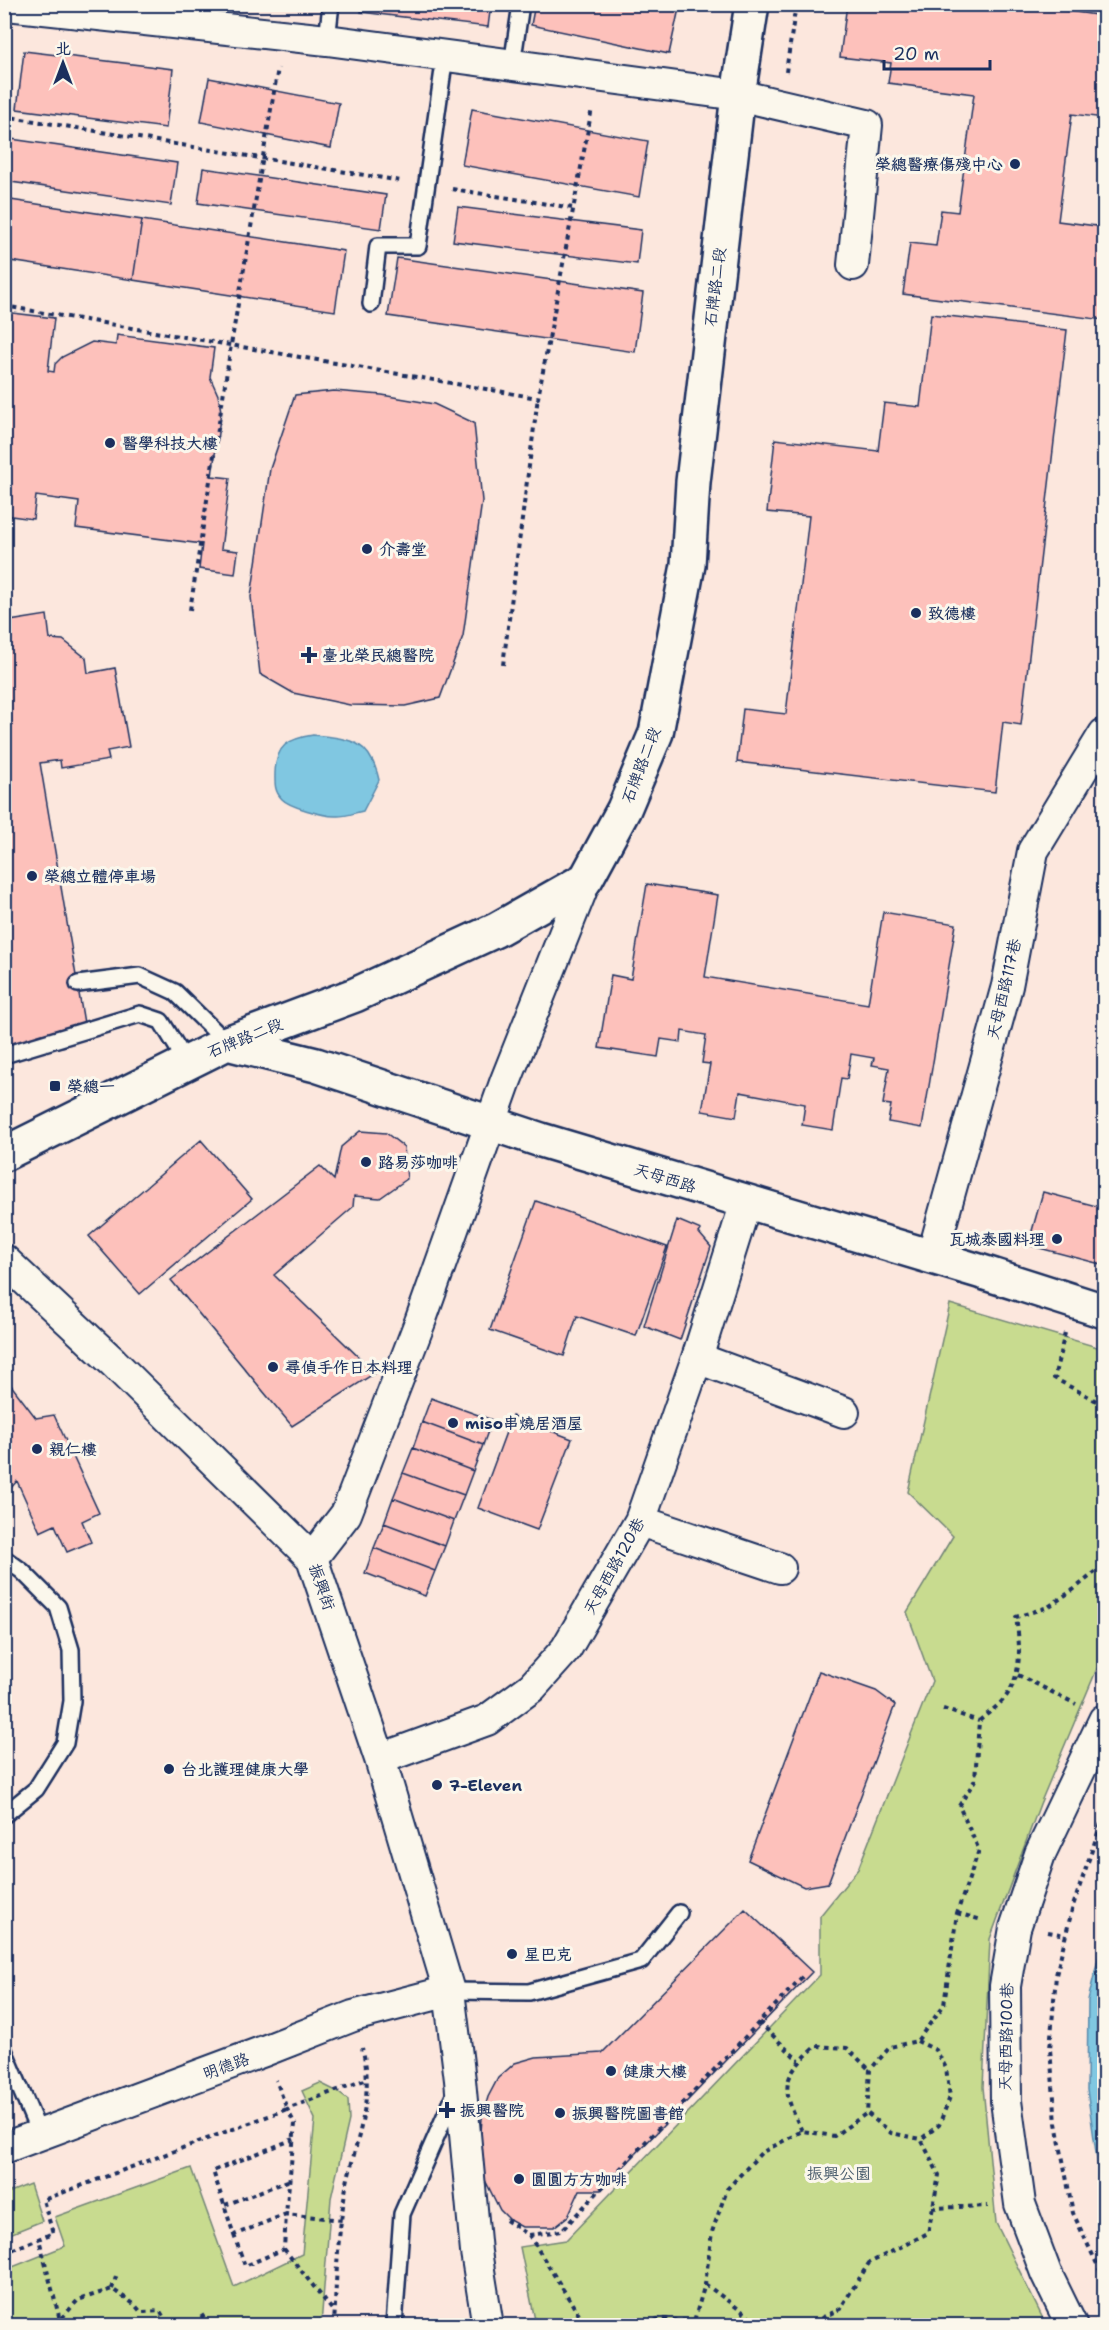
<svg xmlns="http://www.w3.org/2000/svg" width="1109" height="2330" viewBox="0 0 1109 2330" font-family="'Shantell Sans','LXGW WenKai TC',sans-serif">
<style>
.green{fill:#c8db8f;stroke:#728576;stroke-width:1.5}
.water{fill:#80c7e1;stroke:#588aad;stroke-width:1.5}
.building{fill:#fdc1bb;stroke:#1b2f5e;stroke-width:1.5}
.lines{fill:none;stroke-linecap:round;stroke-linejoin:round}
.service-casing{stroke:#1b2f5e;stroke-width:20}
.minor-casing{stroke:#1b2f5e;stroke-width:34}
.tertiary-casing{stroke:#1b2f5e;stroke-width:38}
.path{stroke:#1b2f5e;stroke-width:4;stroke-dasharray:4.5 4.5;stroke-linecap:butt}
.service{stroke:#fbf7ec;stroke-width:15}
.minor{stroke:#fbf7ec;stroke-width:30}
.tertiary{stroke:#fbf7ec;stroke-width:33}
.poi-dot{fill:#1b2f5e;stroke:#fbf7ec;stroke-width:2}
.labels{text-anchor:middle;dominant-baseline:central;stroke-width:6;stroke-linejoin:round;paint-order:stroke}
.poi-label{font-size:16px;font-weight:bold;fill:#1b2f5e;stroke:#fbf7ec;text-anchor:start}
.street-label{font-size:16px;fill:#1b2f5e;stroke:#fbf7ec}
.park-label{font-size:16px;fill:#465a6a;stroke:#fbf7ec}
</style>
<rect width="100%" height="100%" fill="#fce7dd"/>
<filter id="ink" filterUnits="userSpaceOnUse"><feTurbulence type="fractalNoise" baseFrequency=".0167" numOctaves="2"/><feDisplacementMap in="SourceGraphic" scale="12" xChannelSelector="R" yChannelSelector="G"/><feConvolveMatrix kernelMatrix="1 2 1 2 8 2 1 2 1" color-interpolation-filters="sRGB"/></filter>
<g filter="url(#ink)">
<!-- green -->
<path class="green" d="M950,1304L1104,1349V1652L1040,1804L990,1939L983,2087L996,2223L1046,2325H536L520,2247L566,2240L820,1975V1916L858,1869L932,1681L907,1612L953,1536L908,1492Z
M320,2083L336,2091L348,2100L349,2120L331,2198L321,2325H5V2270L65,2246L55,2217L191,2168L234,2287L302,2254L315,2119L302,2091Z
M30,2184L42,2221L5,2236V2194Z"/>
<!-- water -->
<path class="water" d="M313,735C350,739 370,739 379,780L363,811C354,813 344,817 335,816C324,816 289,807 282,799C274,791 275,783 275,773C276,745 288,739 313,735Z
M1104,1935V2192L1100,2180L1087,2090L1088,2000Z"/>
<!-- building -->
<path class="building" d="M362,4H491L488,27L361,12Z
M535,4H680L669,54L531,25Z
M847,4H1017L1104,16V118L1072,114L1058,221L1104,227V320L903,294L910,243L936,246L941,210L958,212L974,94L888,83L891,63L840,57Z
M24,51L173,69L166,128L17,109Z
M209,78L339,103L331,148L201,122Z
M472,109L648,141L639,197L462,165Z
M4,138L177,163L171,205L4,181Z
M203,168L386,195L381,229L198,203Z
M4,199L142,220L133,280L4,260Z
M458,207L641,230L637,264L453,241Z
M142,220L344,251L335,311L133,280Z
M397,258L643,293L635,352L388,316Z
M4,312L54,318L48,371L54,372L55,364L62,357L92,342L116,345L117,335L214,348L210,377L218,395L221,411L212,476L230,478L221,549L238,551L235,574L199,569L202,544L76,528L79,502L36,496L33,519L4,515Z
M931,314L1067,330L1021,725L1003,722L995,792L737,762L743,709L786,714L809,516L767,512L775,439L878,451L884,403L920,407Z
M334,391L382,395L434,404L474,423L482,501L463,636L440,698L405,706L350,705L293,693L260,674L251,597L270,469L295,395Z
M47,615L50,639L63,640L86,658L88,673L115,668L129,747L107,751L109,760L61,768L60,760L40,763L85,1029L65,1032L67,1046L17,1053L16,1044L4,1046V622Z
M647,884L718,895L705,977L868,1004L883,912L956,924L922,1128L888,1122L891,1105L883,1104L889,1068L872,1065L874,1058L851,1054L847,1079L841,1078L833,1130L802,1125L805,1104L740,1092L736,1117L702,1111L710,1064L702,1063L706,1035L682,1031L681,1042L661,1039L658,1057L599,1048L611,975L631,979Z
M360,1131L386,1133L404,1147L407,1179L380,1198L354,1196L353,1207L274,1275L375,1373L292,1426L171,1280L320,1166L334,1180L341,1147Z
M201,1140L252,1199L140,1294L89,1236Z
M1043,1192L1104,1208V1265L1028,1245Z
M536,1201L667,1247L636,1336L577,1316L564,1356L490,1330Z
M677,1220L701,1230L699,1233L711,1247L680,1340L644,1326Z
M4,1376L36,1418L54,1415L99,1513L82,1521L91,1542L67,1552L55,1525L40,1532L17,1481L9,1490L4,1488Z
M431,1398L492,1420L483,1445L422,1422Z
M512,1416L572,1439L537,1530L478,1508Z
M422,1422L483,1445L473,1471L413,1448Z
M413,1448L473,1471L464,1495L403,1473Z
M403,1473L464,1495L454,1521L393,1498Z
M393,1498L454,1521L445,1546L384,1523Z
M384,1523L445,1546L435,1571L374,1548Z
M374,1548L435,1571L425,1596L365,1573Z
M819,1671L876,1691L895,1705L828,1883L804,1887L748,1860Z
M745,1909L812,1972L601,2190H580L568,2216L554,2227H522L511,2221L500,2210L482,2174L480,2147L482,2118L488,2097L498,2078L515,2063L536,2057L602,2053Z"/>
<g class="lines">
<defs>
<path id="service" d="M327,40L331,4
M512,65L521,4
M371,304L378,246H418L445,56
M78,984L140,976L175,992L227,1043
M4,1055L140,1014L161,1021L187,1063
M4,1558L22,1571L58,1607L71,1650L72,1701L65,1743L36,1789L4,1815
M449,1991L529,1992L641,1961L679,1913
M4,2050L40,2135
M394,2326L402,2214L456,2091"/>
<path id="minor" d="M7,5L327,40L738,95L867,125L853,265
M932,1257L1007,986L1033,851L1104,734
M4,1260L113,1362L312,1558L380,1759L449,1991L460,2080L476,2252L488,2326
M697,1358L844,1412
M640,1521L780,1568
M312,1558L346,1514L420,1322L506,1080L586,879
M380,1759L487,1720L532,1687L566,1649L640,1521L697,1358L746,1202
M4,2148L264,2051L353,2016L449,1991
M1072,2326L1046,2273L1020,2204L1006,2101L1005,1986L1015,1928L1040,1854L1104,1720"/>
<path id="tertiary" d="M227,1043L316,1065L541,1140L979,1271L1104,1311
M4,1154L227,1043L355,995L496,930L586,879L624,809L656,733L688,565L693,482L738,95L752,4"/>
</defs>
<!-- service casing -->
<use href="#service" class="service-casing"/>
<!-- minor casing -->
<use href="#minor" class="minor-casing"/>
<!-- tertiary casing -->
<use href="#tertiary" class="tertiary-casing"/>
<!-- path -->
<path class="path" d="M786,72L796,4
M4,116L401,181
M452,189L573,208
M4,306L538,398L592,108
M190,610L231,345L278,68
M503,665L538,397
M1065,1333L1054,1378L1104,1405
M1018,1675L1076,1704
M943,1709L979,1721
M1104,1815L1073,1906L1056,1975L1050,2049L1056,2123L1073,2213L1104,2279
M957,1913L982,1920
M1048,1932L1065,1935
M759,2022L799,2061
M917,2041L936,2050L946,2068L950,2097L939,2125L921,2139
M802,2131C781,2088 780,2079 816,2046L847,2048L870,2070
M294,2139L213,2171L234,2235L286,2214L295,2124L287,2109L367,2079
M225,2205L290,2180
M932,2208L988,2206
M506,2220L529,2235L586,2326
M234,2235L245,2266L284,2249L286,2214L342,2220
M529,2235L561,2231L804,1975
M284,2249L334,2312
M4,2253L53,2233L43,2200L287,2109L276,2080
M705,2284L762,2326
M112,2289L117,2274
M19,2326L32,2320H60L39,2239
M60,2326V2320L78,2300L112,2289L134,2304L141,2312L160,2311L163,2316L162,2326
M198,2326L200,2318L206,2314
M334,2326C336,2286 337,2245 343,2206C349,2154 378,2102 362,2048
M638,2326L658,2319L694,2321
M700,2326L694,2321L705,2284L712,2232L727,2189L761,2153L802,2131L834,2136L867,2113
M805,2326L840,2309L869,2263L928,2233L939,2175L921,2139L891,2133L867,2113L870,2070L890,2047L917,2041L944,2005L957,1913L979,1850L959,1806L975,1780L979,1721C987,1714 997,1707 1004,1699C1023,1676 1020,1645 1016,1617L1048,1607L1073,1590L1104,1565"/>
<!-- service -->
<use href="#service" class="service"/>
<!-- minor -->
<use href="#minor" class="minor"/>
<!-- tertiary -->
<use href="#tertiary" class="tertiary"/>
</g>
</g>
<!-- markers -->
<g class="poi-dot">
<circle cx="1015" cy="164" r="6"/>
<circle cx="110" cy="443" r="6"/>
<circle cx="367" cy="549" r="6"/>
<circle cx="916" cy="613" r="6"/>
<path d="M306 646h6v6h6v6h-6v6h-6v-6h-6v-6h6z"/>
<circle cx="32" cy="876" r="6"/>
<rect x="49" y="1080" width="12" height="12" rx="3"/>
<circle cx="366" cy="1162" r="6"/>
<circle cx="1057" cy="1239" r="6"/>
<circle cx="273" cy="1367" r="6"/>
<circle cx="453" cy="1423" r="6"/>
<circle cx="37" cy="1449" r="6"/>
<circle cx="169" cy="1769" r="6"/>
<circle cx="437" cy="1785" r="6"/>
<circle cx="512" cy="1954" r="6"/>
<circle cx="611" cy="2071" r="6"/>
<path d="M444 2101h6v6h6v6h-6v6h-6v-6h-6v-6h6z"/>
<circle cx="560" cy="2113" r="6"/>
<circle cx="519" cy="2179" r="6"/>
</g>
<g class="labels">
<!-- poi labels -->
<g class="poi-label">
<text x="1003" y="164" text-anchor="end">榮總醫療傷殘中心</text>
<text x="122" y="443">醫學科技大樓</text>
<text x="379" y="549">介壽堂</text>
<text x="928" y="613">致德樓</text>
<text x="322" y="655">臺北榮民總醫院</text>
<text x="44" y="876">榮總立體停車場</text>
<text x="67" y="1086">榮總一</text>
<text x="378" y="1162">路易莎咖啡</text>
<text x="1045" y="1239" text-anchor="end">瓦城泰國料理</text>
<text x="285" y="1367">尋偵手作日本料理</text>
<text x="465" y="1423">miso串燒居酒屋</text>
<text x="49" y="1449">親仁樓</text>
<text x="181" y="1769">台北護理健康大學</text>
<text x="449" y="1785">7-Eleven</text>
<text x="524" y="1954">星巴克</text>
<text x="623" y="2071">健康大樓</text>
<text x="460" y="2110">振興醫院</text>
<text x="572" y="2113">振興醫院圖書館</text>
<text x="531" y="2179">圓圓方方咖啡</text>
</g>
<!-- street labels -->
<g class="street-label">
<text transform="translate(715 287) rotate(-83)">石牌路二段</text>
<text transform="translate(641 765) rotate(-69)">石牌路二段</text>
<text transform="translate(1004 989) rotate(-77)">天母西路117巷</text>
<text transform="translate(245 1038) rotate(-22)">石牌路二段</text>
<text transform="translate(665 1178) rotate(17)">天母西路</text>
<text transform="translate(614 1566) rotate(-61)">天母西路120巷</text>
<text transform="translate(322 1587) rotate(71)">振興街</text>
<text transform="translate(1006 2037) rotate(-89)">天母西路100巷</text>
<text transform="translate(226 2066) rotate(-20)">明德路</text>
</g>
<!-- park labels -->
<g class="park-label">
<text x="839" y="2173">振興公園</text>
</g>
</g>
<!-- margin -->
<rect width="1109" height="2330" fill="none" stroke="#fbf7ec" stroke-width="24"/>
<rect x="12" y="12" width="1085" height="2306" fill="none" stroke="#1b2f5e" stroke-width="2" filter="url(#ink)"/>
<!-- north arrow -->
<g transform="translate(63 63)" stroke="#fbf7ec" stroke-width="4.5" paint-order="stroke">
<path d="M0-4.5L10 22L0 15L-10 22Z" fill="#1b2f5e"/>
<text y="-9" font-size="16" font-weight="bold" text-anchor="middle" fill="#1b2f5e">北</text>
</g>
<!-- scale -->
<path d="M884 60v9h106v-9" fill="none" stroke="#1b2f5e" stroke-width="3"/>
<text x="893" y="60" font-size="18" fill="#1b2f5e" stroke="#fbf7ec" stroke-width="4.5" paint-order="stroke">20 m</text>
</svg>
